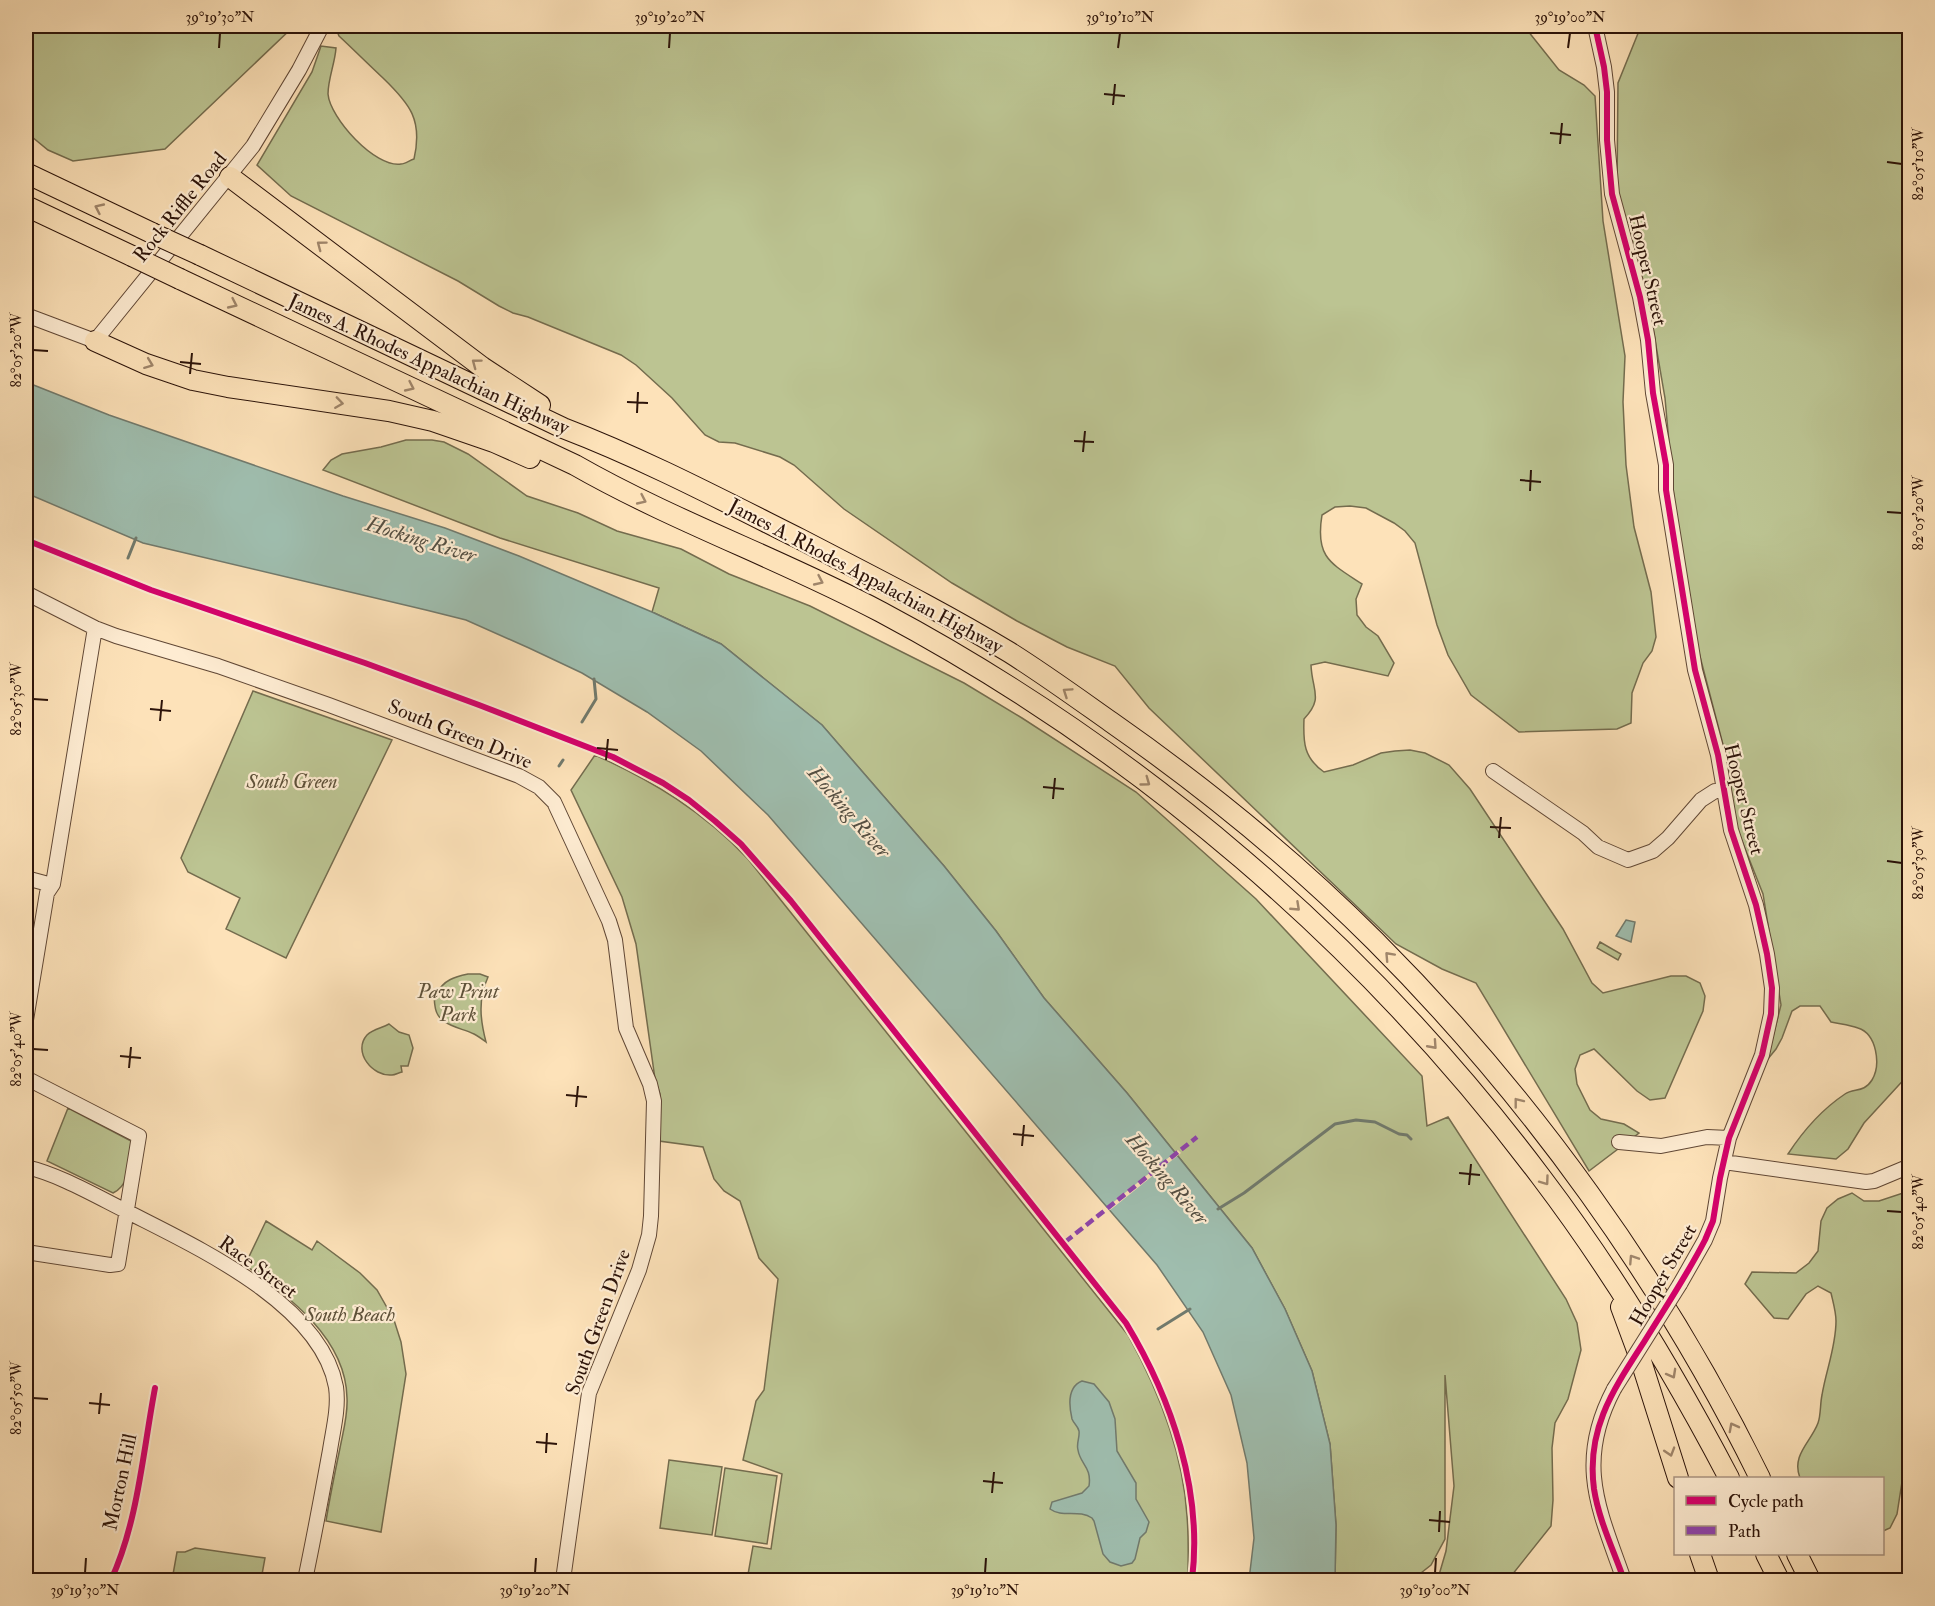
<svg xmlns="http://www.w3.org/2000/svg" width="1935" height="1606" viewBox="0 0 1935 1606" font-family="'IM FELL Double Pica',serif">
<style>
.green{fill:#bcc492;stroke:#746c4e;stroke-width:1.5}
.water{fill:#9fbeaf;stroke:#717a6d;stroke-width:1.5}
.pier{fill:#fde2b9}
.lines{fill:none;stroke-linecap:round;stroke-linejoin:round}
.stream{stroke:#717a6d;stroke-width:3}
.minor-casing{stroke:#604735;stroke-width:16}
.highway-casing{stroke:#2c1309;stroke-width:22}
.minor{stroke:#feecd2;stroke-width:14}
.highway{stroke:#fde2b9;stroke-width:20}
.minor-bridge-casing{stroke:#604735;stroke-width:16;stroke-linecap:butt}
.highway-bridge-casing{stroke:#2c1309;stroke-width:22;stroke-linecap:butt}
.minor-bridge{stroke:#feecd2;stroke-width:14}
.highway-bridge{stroke:#fde2b9;stroke-width:20}
.quiet{stroke:#8e44ad;stroke-width:4.5;stroke-dasharray:9 4.5;stroke-linecap:butt}
.cycleway-casing{stroke:#feecd2;stroke-width:10}
.cycleway{stroke:#d6006c;stroke-width:6}
.oneway{stroke:#9f856a}
.ticks{fill:none;stroke:#2c1309;stroke-width:2}
.labels{text-anchor:middle;dominant-baseline:central;stroke-width:4.5;stroke-linejoin:round;paint-order:stroke}
.street-label{font-size:20px;fill:#2c1309;stroke:#feecd2}
.park-label{font-size:20px;font-style:italic;fill:#5e5139;stroke:#feecd2}
.water-label{font-size:21px;font-style:italic;fill:#544f43;stroke:#feecd2}
.neatline{fill:none;stroke:#2c1309;stroke-width:2}
.ticks-label{font-size:15px;text-anchor:middle;fill:#2c1309}
</style>
<rect width="100%" height="100%" fill="#fde2b9"/>
<filter id="stains"><feTurbulence type="fractalNoise" baseFrequency=".00333" numOctaves="4"/><feColorMatrix values="0 0 0 0 .2 0 0 0 0 .09 0 0 0 0 .02 0 0 0 .5 -.17"/></filter>
<radialGradient id="worn" r=".72"><stop offset=".6" stop-color="#630" stop-opacity="0"/><stop offset="1" stop-color="#630" stop-opacity=".3"/></radialGradient>
<!-- green -->
<path class="green" d="M26,26H294L165,149L73,161L48,150L26,132Z
M335,26H1524L1559,70L1584,85L1595,96L1603,221L1625,356L1623,402L1626,465L1634,527L1651,592L1656,637L1652,651L1643,663L1632,693L1631,723L1617,729L1519,732L1471,695L1448,655L1437,625L1415,543L1405,531L1394,523L1366,508L1350,506L1335,507L1322,515C1315,557 1330,563 1362,584L1356,599L1357,615L1366,627L1378,636L1394,663L1388,676L1325,662L1311,665C1312,691 1324,698 1304,719C1303,743 1304,758 1324,772L1353,765L1381,753L1395,751L1410,750L1425,753L1449,765L1470,789L1563,929L1592,983L1603,993L1671,976H1686L1700,983L1705,996L1703,1011L1665,1098L1650,1100L1637,1091L1594,1049L1580,1055L1575,1069L1577,1084L1590,1110L1601,1119L1624,1124L1639,1133L1589,1171L1476,983L1442,969L1396,944L1149,708L1115,666L1067,647L1017,621L952,583L844,509L794,465L780,457L735,443L719,442L705,435L672,398L636,365L621,355L528,317L513,313L499,306L458,281L291,196L257,165L312,72L321,46L336,48C335,63 328,79 328,94C330,118 375,168 401,164C405,164 410,160 414,159C423,120 410,104 383,78C368,64 354,50 339,36Z
M1641,26H1909V1074L1864,1123L1848,1149L1836,1159L1788,1154C1803,1131 1821,1110 1845,1094C1854,1088 1864,1093 1872,1080C1881,1065 1877,1034 1858,1028C1850,1025 1840,1024 1831,1022L1820,1006H1800L1792,1011L1782,1038L1776,1049L1767,1060L1781,1005L1763,894L1736,826L1727,760L1691,622L1675,511L1665,398L1650,311L1617,187L1618,83Z
M406,440H432L444,442L468,454L527,496L578,513L617,531L681,549L729,574L810,606L964,683L1022,718L1136,792L1256,899L1422,1076L1427,1126L1448,1117L1566,1299L1577,1323L1581,1350L1568,1399L1555,1423L1552,1448L1553,1500L1551,1526L1508,1580H1430L1439,1575L1446,1551L1454,1486L1445,1375V1539L1431,1565L1412,1580H1335L1336,1525L1330,1444L1312,1371L1285,1309L1252,1248L1127,1093L1044,998L996,931L944,866L822,725L721,644L652,612L659,588L500,538L323,470L331,460L342,454L381,447Z
M253,691L392,740L286,958L226,929L240,898L188,872L181,858Z
M595,755C653,781 704,812 748,859L1128,1335C1159,1391 1183,1451 1187,1516C1189,1538 1188,1559 1188,1580H747L753,1546L771,1549L782,1474L743,1460L756,1401L764,1390L778,1279L759,1258L740,1201L724,1191L714,1179L703,1147L659,1141L660,1094L655,1079L636,944L622,897L571,790Z
M1600,942L1621,954L1618,960L1597,948Z
M468,974H480L488,977C478,999 480,1019 486,1042C482,1039 478,1036 474,1034C460,1027 437,1026 435,1006C434,1000 434,998 437,993C444,980 454,977 468,974Z
M389,1024L399,1032L409,1035L413,1048L408,1066H401L402,1072C398,1073 395,1075 392,1075C373,1077 352,1052 367,1035C373,1029 382,1028 389,1024Z
M68,1108L133,1142C130,1159 131,1185 113,1193L47,1161Z
M1909,1191V1473L1902,1482L1897,1514L1890,1528L1883,1531L1882,1478H1800C1791,1455 1811,1442 1818,1423C1821,1415 1820,1404 1822,1395C1826,1370 1836,1347 1836,1321C1836,1312 1833,1302 1831,1293L1818,1286L1806,1294L1788,1319L1774,1318L1745,1284L1752,1272L1796,1273L1809,1263L1818,1251L1821,1221L1827,1208L1838,1199L1852,1193L1864,1201H1879Z
M266,1221L312,1250L317,1241L360,1273L377,1290L394,1320L401,1342L406,1374L381,1532L326,1521C330,1496 335,1472 340,1448C343,1432 348,1415 347,1398C346,1338 289,1297 245,1265Z
M669,1460L722,1467L712,1535L660,1528Z
M725,1468L777,1476L767,1544L715,1536Z
M195,1548L265,1558L261,1580H172L177,1552H185Z"/>
<!-- water -->
<path class="water" d="M26,382L109,415L343,496L445,528L519,556L652,612L721,644L822,725L944,866L996,931L1044,998L1127,1093L1252,1248L1285,1309L1312,1371L1330,1444L1336,1525L1335,1580H1249L1254,1538L1247,1463L1231,1395L1203,1332L1157,1265L768,815L701,751L647,712L582,673L529,648L466,620L426,610L143,543L26,493Z
M1626,920L1635,922L1631,942L1616,936Z
M1082,1381L1094,1384L1109,1402L1115,1419L1117,1451L1136,1483V1499L1149,1522L1146,1532L1140,1538L1135,1559L1132,1563L1121,1566L1110,1562L1103,1554L1094,1521L1092,1518C1079,1509 1062,1518 1050,1509L1052,1502L1082,1493L1089,1486C1092,1467 1080,1464 1078,1450C1076,1444 1080,1437 1079,1431C1078,1426 1074,1424 1072,1419C1069,1406 1067,1387 1082,1381Z"/>
<!-- pier -->
<path class="pier" d="M1178,1150L1181,1153L1114,1207L1107,1212L1105,1209Z"/>
<g class="lines">
<!-- stream -->
<path class="stream" d="M128,558L136,538
M582,722L596,699L594,679
M559,766L563,760
M1218,1209L1244,1193L1335,1124L1356,1120L1375,1122L1399,1134L1407,1135L1411,1139
M1158,1329L1190,1309"/>
<defs>
<path id="minor" d="M1595,26L1604,67L1607,92V140L1612,194L1640,297L1648,340L1653,393L1666,465V490L1695,670L1718,755L1731,830L1756,905L1767,954L1772,988L1771,1014L1762,1055L1729,1138L1720,1178L1713,1221L1705,1240L1680,1284
M26,315L95,341L253,146L299,70L322,26
M26,593L95,628L116,636L218,666L329,705L519,776L539,787L554,802L609,921L615,940L626,1028L650,1084L654,1101L651,1216L649,1235L639,1270L589,1393L563,1580
M1493,771L1583,833L1598,847L1628,860L1653,851L1668,838L1701,800L1715,791H1724
M26,878L52,885
M26,1020L47,893L53,884L95,628
M26,1078L139,1136L118,1264L110,1265L26,1252
M1619,1142L1661,1146L1707,1137L1729,1138
M1724,1162L1866,1182L1874,1181L1910,1166
M26,1167C58,1174 96,1196 126,1211C194,1246 321,1303 336,1387C339,1408 333,1430 330,1450C322,1494 314,1537 305,1580
M1614,1389C1575,1463 1599,1509 1624,1580"/>
<path id="highway" d="M26,173L152,233
M230,177L482,367L540,405
M26,206L132,256
M200,255L563,428C644,459 722,500 800,539C871,576 941,611 1009,652C1044,674 1077,698 1111,722C1204,787 1294,860 1375,941C1530,1096 1664,1282 1760,1478
M180,279L575,465C673,521 781,559 881,612C1138,749 1366,944 1541,1177C1613,1272 1674,1373 1729,1478
M95,341L146,364L193,380L228,387L389,411L433,421L494,442L530,458
M1621,1307L1641,1361L1678,1478
M1700,1554L1709,1580
M1766,1554L1779,1580
M1797,1554L1810,1580"/>
</defs>
<!-- minor casing -->
<use href="#minor" class="minor-casing"/>
<!-- highway casing -->
<use href="#highway" class="highway-casing"/>
<!-- minor -->
<use href="#minor" class="minor"/>
<!-- highway -->
<use href="#highway" class="highway"/>
<defs>
<path id="minor-bridge" d="M1614,1389L1680,1284"/>
<path id="highway-bridge" d="M152,233L200,255
M132,256L180,279"/>
</defs>
<!-- minor-bridge casing -->
<use href="#minor-bridge" class="minor-bridge-casing"/>
<!-- highway-bridge casing -->
<use href="#highway-bridge" class="highway-bridge-casing"/>
<!-- minor-bridge -->
<use href="#minor-bridge" class="minor-bridge"/>
<!-- highway-bridge -->
<use href="#highway-bridge" class="highway-bridge"/>
<!-- quiet -->
<path class="quiet" d="M1065,1242L1197,1137"/>
<defs>
<path id="cycleway" d="M1595,26L1604,67L1607,92V140L1612,194L1640,297L1648,340L1653,393L1666,465V490L1695,670L1718,755L1731,830L1756,905L1767,954L1772,988L1771,1014L1762,1055L1729,1138L1720,1178L1713,1221L1705,1240C1687,1275 1665,1308 1644,1342C1613,1390 1586,1429 1594,1489C1599,1521 1614,1551 1624,1580
M26,540L151,590L365,663L479,705L613,757L663,783L689,800L715,821L741,844L791,901L1126,1323C1172,1399 1203,1491 1192,1580
M111,1580C138,1522 143,1451 155,1388"/>
</defs>
<!-- cycleway casing -->
<use href="#cycleway" class="cycleway-casing"/>
<!-- cycleway -->
<use href="#cycleway" class="cycleway"/>
</g>
<!-- one-way arrows -->
<defs><path id="oneway-chevron" d="M-2-3.5L2.5 0L-2 3.5" fill="none" stroke-width="1.6" stroke-linecap="round" stroke-linejoin="round" transform="scale(1.5)"/></defs>
<g class="oneway">
<use href="#oneway-chevron" transform="translate(99 208) rotate(-155)"/>
<use href="#oneway-chevron" transform="translate(321 245) rotate(-143)"/>
<use href="#oneway-chevron" transform="translate(233 304) rotate(25)"/>
<use href="#oneway-chevron" transform="translate(476 363) rotate(-143)"/>
<use href="#oneway-chevron" transform="translate(149 364) rotate(21)"/>
<use href="#oneway-chevron" transform="translate(410 387) rotate(25)"/>
<use href="#oneway-chevron" transform="translate(339 403) rotate(8)"/>
<use href="#oneway-chevron" transform="translate(642 500) rotate(25)"/>
<use href="#oneway-chevron" transform="translate(819 581) rotate(25)"/>
<use href="#oneway-chevron" transform="translate(1067 692) rotate(-146)"/>
<use href="#oneway-chevron" transform="translate(1146 782) rotate(36)"/>
<use href="#oneway-chevron" transform="translate(1296 907) rotate(43)"/>
<use href="#oneway-chevron" transform="translate(1389 956) rotate(-133)"/>
<use href="#oneway-chevron" transform="translate(1433 1045) rotate(48)"/>
<use href="#oneway-chevron" transform="translate(1518 1102) rotate(-128)"/>
<use href="#oneway-chevron" transform="translate(1545 1181) rotate(54)"/>
<use href="#oneway-chevron" transform="translate(1633 1259) rotate(-123)"/>
<use href="#oneway-chevron" transform="translate(1672 1374) rotate(61)"/>
<use href="#oneway-chevron" transform="translate(1733 1427) rotate(-118)"/>
<use href="#oneway-chevron" transform="translate(1670 1452) rotate(73)"/>
</g>
<!-- ticks -->
<path class="ticks" d="M219,48L220,33M669,48L670,33M1118,48L1120,33M1568,48L1570,33M1104,94L1125,96M1113,105L1115,84M1550,133L1571,135M1560,144L1562,123M1887,162L1902,164M33,350L48,351M180,362L201,364M190,374L192,353M627,402L648,403M637,413L638,392M1074,441L1094,442M1083,452L1085,431M1520,480L1541,482M1530,491L1531,470M1887,512L1902,513M33,699L48,700M150,709L171,711M160,721L162,700M597,748L618,750M606,760L608,739M1043,787L1064,789M1053,799L1055,778M1490,827L1511,828M1499,838L1501,817M1887,861L1902,863M33,1049L48,1050M120,1056L141,1058M129,1068L131,1047M566,1095L587,1097M576,1107L578,1086M1013,1134L1034,1136M1022,1146L1024,1125M1459,1173L1480,1175M1469,1185L1471,1164M1887,1211L1902,1212M33,1398L48,1399M89,1403L110,1405M99,1414L101,1393M536,1442L557,1444M546,1453L547,1433M983,1481L1003,1483M992,1493L994,1472M1429,1520L1450,1522M1439,1532L1440,1511M85,1573L86,1558M535,1573L536,1558M985,1573L986,1558M1435,1573L1436,1558"/>
<g class="labels">
<!-- street labels -->
<g class="street-label">
<text transform="translate(180 207) rotate(-51)">Rock Riffle Road</text>
<text transform="translate(1648 270) rotate(77)">Hooper Street</text>
<text transform="translate(429 364) rotate(25)">James A. Rhodes Appalachian Highway</text>
<text transform="translate(866 576) rotate(28)">James A. Rhodes Appalachian Highway</text>
<text transform="translate(460 734) rotate(22)">South Green Drive</text>
<text transform="translate(1744 799) rotate(76)">Hooper Street</text>
<text transform="translate(258 1267) rotate(36)">Race Street</text>
<text transform="translate(1663 1275) rotate(-60)">Hooper Street</text>
<text transform="translate(598 1322) rotate(-70)">South Green Drive</text>
<text transform="translate(120 1482) rotate(-78)">Morton Hill</text>
</g>
<!-- park labels -->
<g class="park-label">
<text x="292" y="781">South Green</text>
<text x="458" y="991">Paw Print<tspan x="458" dy="23">Park</tspan></text>
<text x="350" y="1314">South Beach</text>
</g>
<!-- water labels -->
<g class="water-label">
<text transform="translate(421 540) rotate(17)">Hocking River</text>
<text transform="translate(849 812) rotate(49)">Hocking River</text>
<text transform="translate(1167 1179) rotate(49)">Hocking River</text>
</g>
</g>
<!-- margin -->
<rect width="1935" height="1606" fill="none" stroke="#fde2b9" stroke-width="66"/>
<!-- legend -->
<rect x="1674" y="1477" width="210" height="78" fill="#feecd2" stroke="#aa9582" stroke-width="1.5"/>
<rect x="1686" y="1496" width="30" height="9" fill="#d6006c" stroke="#aa9582" stroke-width="1.5"/>
<text x="1728" y="1507" font-size="18" fill="#2c1309">Cycle path</text>
<rect x="1686" y="1526" width="30" height="9" fill="#8e44ad" stroke="#aa9582" stroke-width="1.5"/>
<text x="1728" y="1537" font-size="18" fill="#2c1309">Path</text>
<rect x="33" y="33" width="1869" height="1540" class="neatline"/>
<g class="ticks-label">
<text x="220" y="22">39°19'30"N</text>
<text x="670" y="22">39°19'20"N</text>
<text x="1120" y="22">39°19'10"N</text>
<text x="1570" y="22">39°19'00"N</text>
<text transform="translate(1918 164) rotate(-90)" y="5">82°05'10"W</text>
<text transform="translate(16 350) rotate(-90)" y="5">82°05'20"W</text>
<text transform="translate(1918 513) rotate(-90)" y="5">82°05'20"W</text>
<text transform="translate(16 699) rotate(-90)" y="5">82°05'30"W</text>
<text transform="translate(1918 863) rotate(-90)" y="5">82°05'30"W</text>
<text transform="translate(16 1049) rotate(-90)" y="5">82°05'40"W</text>
<text transform="translate(1918 1212) rotate(-90)" y="5">82°05'40"W</text>
<text transform="translate(16 1398) rotate(-90)" y="5">82°05'50"W</text>
<text x="85" y="1595">39°19'30"N</text>
<text x="535" y="1595">39°19'20"N</text>
<text x="985" y="1595">39°19'10"N</text>
<text x="1435" y="1595">39°19'00"N</text>
</g>
<rect width="100%" height="100%" filter="url(#stains)"/>
<rect width="100%" height="100%" fill="url(#worn)"/>
</svg>
